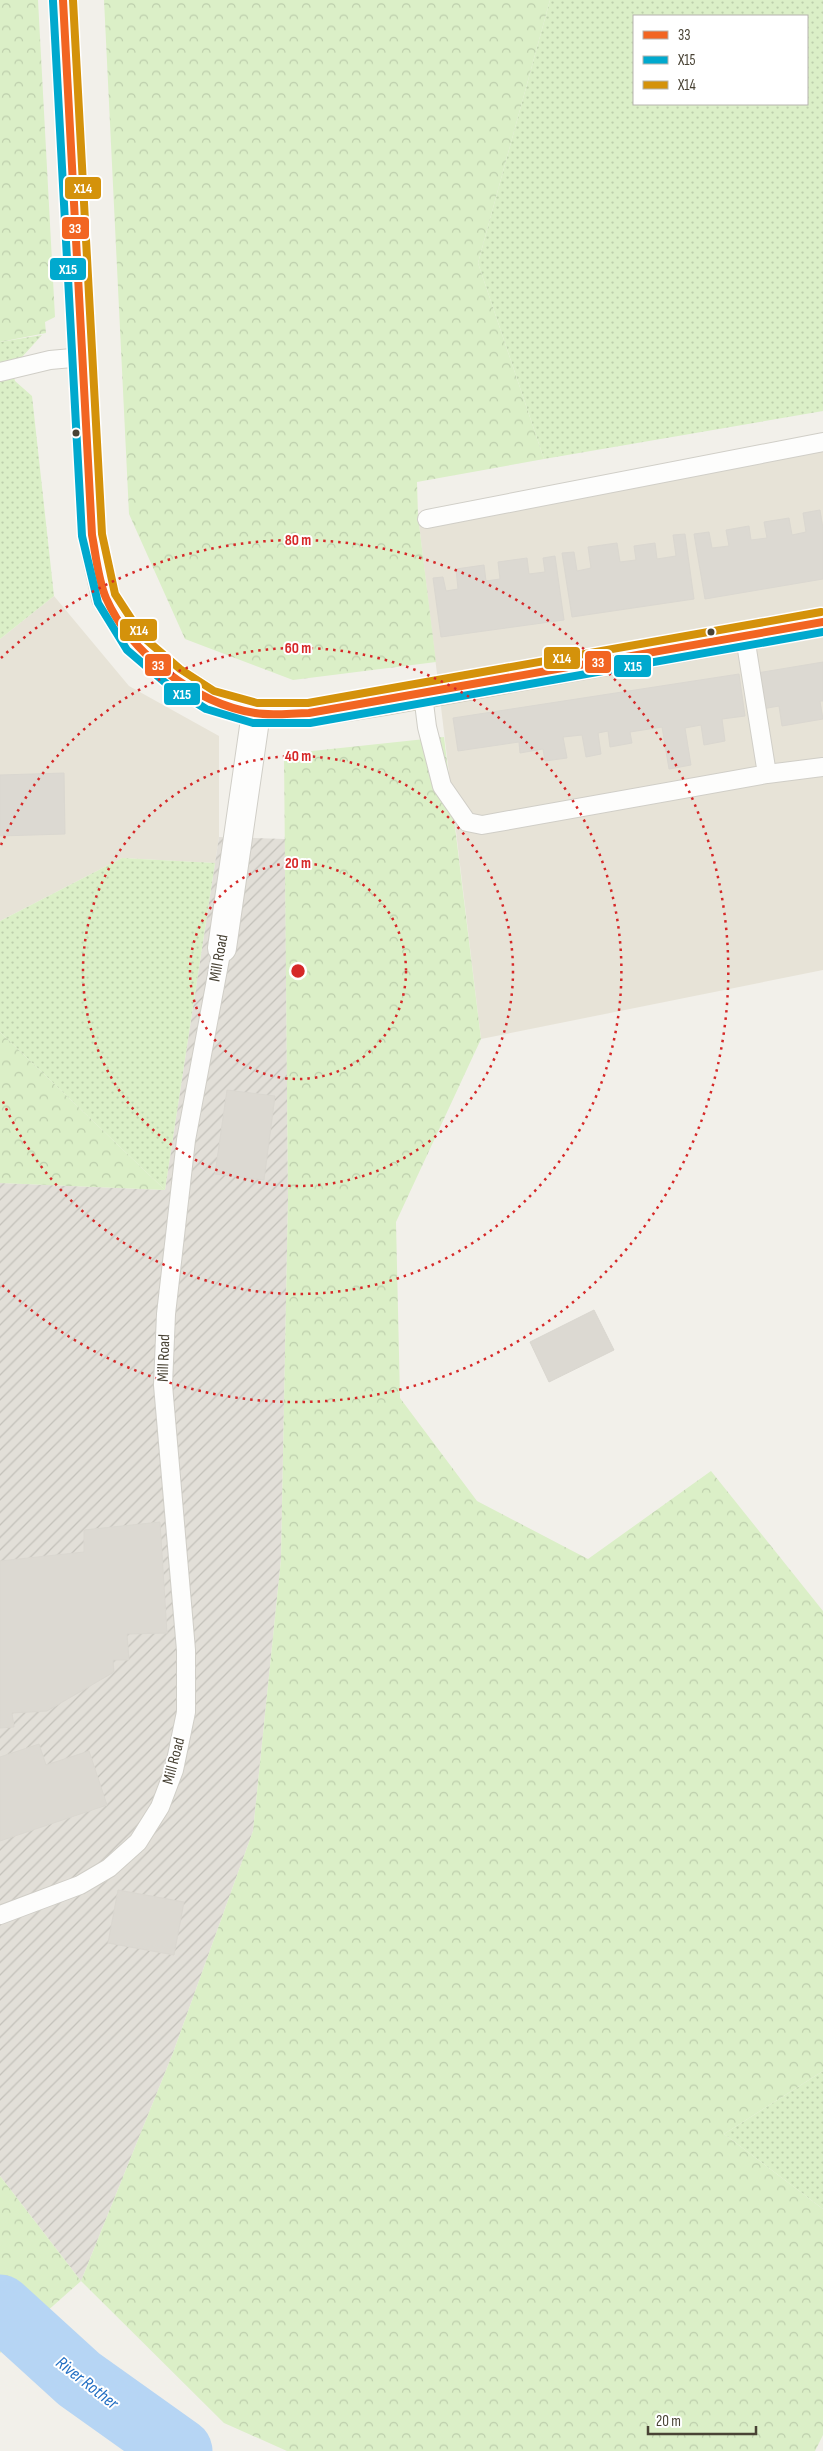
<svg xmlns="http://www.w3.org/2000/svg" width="823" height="2451" viewBox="0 0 823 2451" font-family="'Sofia Sans Condensed',sans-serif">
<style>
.residential{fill:#e7e3d7}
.industrial{fill:url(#industrial-furrows)}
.grass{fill:url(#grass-dots);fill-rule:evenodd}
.forest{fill:url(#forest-crowns)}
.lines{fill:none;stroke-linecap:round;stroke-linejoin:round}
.river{stroke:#b6d5f4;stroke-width:65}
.building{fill:#dcd9d2;stroke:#dad7d0}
.lane-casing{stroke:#d0cec7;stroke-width:20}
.street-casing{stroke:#d0cec7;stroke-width:30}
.secondary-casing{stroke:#d2cec0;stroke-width:30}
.lane{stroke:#fdfdfc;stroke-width:18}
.street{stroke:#fdfdfc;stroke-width:28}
.secondary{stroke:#f7f6ef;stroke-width:28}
.bus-1-casing{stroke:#fff;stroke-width:11}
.bus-2-casing{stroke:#fff;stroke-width:11}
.bus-3-casing{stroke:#fff;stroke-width:11}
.bus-1{stroke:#f26522;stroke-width:8}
.bus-2{stroke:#00a9ce;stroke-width:8}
.bus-3{stroke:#d4920b;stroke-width:8}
.ring{fill:none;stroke:#d62828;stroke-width:2.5;stroke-dasharray:2.5 5}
.bus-dot{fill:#494335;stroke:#fff;stroke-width:2}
.labels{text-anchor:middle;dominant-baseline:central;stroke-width:4;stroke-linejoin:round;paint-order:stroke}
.street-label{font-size:16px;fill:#494335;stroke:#fff}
.water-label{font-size:18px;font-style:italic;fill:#216ec3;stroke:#fff}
.centre{fill:#d62828;stroke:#fff;stroke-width:2.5}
.ring-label{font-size:15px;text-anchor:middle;font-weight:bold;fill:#d62828;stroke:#fff;stroke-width:4;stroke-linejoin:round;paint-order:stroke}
.line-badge{stroke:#fff;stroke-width:2}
.badge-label{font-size:14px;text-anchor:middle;font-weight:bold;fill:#fff}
</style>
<defs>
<pattern id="industrial-furrows" width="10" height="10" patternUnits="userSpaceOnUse" patternTransform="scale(1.25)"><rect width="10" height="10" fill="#e2dfd8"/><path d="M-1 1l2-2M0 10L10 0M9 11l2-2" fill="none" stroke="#c3c1ba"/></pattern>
<pattern id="grass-dots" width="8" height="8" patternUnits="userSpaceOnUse" patternTransform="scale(1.25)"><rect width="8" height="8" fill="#dbefc7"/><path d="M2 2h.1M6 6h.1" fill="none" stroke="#bdceac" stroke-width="1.8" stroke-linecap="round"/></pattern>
<pattern id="forest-crowns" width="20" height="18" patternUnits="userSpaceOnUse" patternTransform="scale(1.25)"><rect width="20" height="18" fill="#dbefc7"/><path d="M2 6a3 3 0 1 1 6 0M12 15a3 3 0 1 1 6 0" fill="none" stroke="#bdceac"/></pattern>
</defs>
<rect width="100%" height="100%" fill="#f2f0ea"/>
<!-- residential -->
<path class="residential" d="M823,450V970L481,1039L418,516Z
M54,596L129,686L219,736V837L215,863L122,858L0,921V639Z"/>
<!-- industrial -->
<path class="industrial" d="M219,837L285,839L288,1198L281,1559L253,1831L173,2053L81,2281L0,2176V1183L165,1190Z"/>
<!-- grass -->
<path class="grass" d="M550,0H823V411L544,459L478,263ZM634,16H807V104H634Z
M42,335L12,368L15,381L32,396L54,596L0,639V342Z
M122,858L215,863L165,1190L0,1032V921Z
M823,2071V2209L724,2134Z"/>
<!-- forest -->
<path class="forest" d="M0,0H38L55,317L45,322L46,333L0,342Z
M104,0H550L478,263L544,459L417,482L418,516L436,662L293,680L185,639L129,514Z
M444,737L481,1039L396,1222L400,1398L477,1501L588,1559L711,1471L823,1611V2071L724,2134L823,2209V2435L815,2451H287L224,2423L81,2281L0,2353V2176L81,2281L173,2053L253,1831L281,1559L288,1198L284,754Z
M0,1032L165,1190L0,1183Z"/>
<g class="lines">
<!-- river -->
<path class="river" d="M0,2307L79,2379L180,2451"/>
</g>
<!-- building -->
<path class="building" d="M820,510L823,528V579L705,599L694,534L709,532L712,548L729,546L726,530L749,526L751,540L767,538L764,522L789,518L792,535L806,532L803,513Z
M685,534L694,599L572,617L562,553L574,552L577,571L591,568L588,547L617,543L620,562L636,560L634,546L655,543L657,559L676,556L673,535Z
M555,556L564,620L441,637L433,578L443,577L446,591L458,589L456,569L484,565L486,581L500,579L498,562L527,558L529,574L545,572L543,558Z
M823,662V701H820L823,719L782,726L779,706L762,709L757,673Z
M739,674L745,716L722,719L725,741L704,745L701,725L685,728L691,765L669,769L662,727L630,732L632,743L610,747L608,731L598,733L601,754L586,757L582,735L563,737L567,758L545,761L543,749L520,753L519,742L458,751L453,718Z
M64,773L65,834L0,836V775Z
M227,1090L275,1096L264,1180L215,1174Z
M594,1310L614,1350L549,1382L530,1342Z
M160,1522L167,1633L127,1634L129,1660H113L114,1672L47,1711L12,1713L14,1727L0,1728V1561L84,1552V1530Z
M39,1744L46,1765L89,1751L107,1805L0,1841V1757Z
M118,1890L184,1902L174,1955L108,1943Z"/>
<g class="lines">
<defs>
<path id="lane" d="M0,372L50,360L83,357
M427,519L823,442
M745,637L767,774
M423,695L427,727L442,786L467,822L482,825L767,774L823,767
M0,1915L80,1885L109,1868L138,1842L160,1807L174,1770L186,1712V1650L163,1385L166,1314L186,1140L222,948"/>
<path id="street" d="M222,948L256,713"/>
<path id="secondary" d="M63,0L92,535L106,598L135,644L174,677L210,700L256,713H309L385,701L823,622"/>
</defs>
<!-- lane casing -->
<use href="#lane" class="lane-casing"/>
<!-- street casing -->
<use href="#street" class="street-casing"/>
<!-- secondary casing -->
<use href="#secondary" class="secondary-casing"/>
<!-- lane -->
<use href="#lane" class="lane"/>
<!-- street -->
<use href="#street" class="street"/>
<!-- secondary -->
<use href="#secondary" class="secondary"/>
<defs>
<path id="bus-1" d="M63,0L92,535C96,555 98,580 106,598C130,653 196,704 255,713C272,716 292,713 309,713L823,622"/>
<path id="bus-2" d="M53,1L82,536L98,603L127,650L168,685L206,709L253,723H310L823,632"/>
<path id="bus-3" d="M73,0L102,534L115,594L143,637L180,669L214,691L257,703H308L821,612"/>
</defs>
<!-- bus-1 casing -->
<use href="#bus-1" class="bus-1-casing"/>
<!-- bus-2 casing -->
<use href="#bus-2" class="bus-2-casing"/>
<!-- bus-3 casing -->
<use href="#bus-3" class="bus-3-casing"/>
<!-- bus-1 -->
<use href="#bus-1" class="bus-1"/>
<!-- bus-2 -->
<use href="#bus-2" class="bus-2"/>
<!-- bus-3 -->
<use href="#bus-3" class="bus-3"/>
</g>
<!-- distance rings -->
<g class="ring">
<circle cx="298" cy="971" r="108"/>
<circle cx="298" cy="971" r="215"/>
<path d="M1 845A323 323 0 1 1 1 1097"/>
<path d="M1 658A431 431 0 1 1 1 1284"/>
</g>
<!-- markers -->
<g class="bus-dot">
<circle cx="76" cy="433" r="4.5"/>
<circle cx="711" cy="632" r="4.5"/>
</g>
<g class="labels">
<!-- street labels -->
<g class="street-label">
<text transform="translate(219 958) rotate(-80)">Mill Road</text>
<text transform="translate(164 1358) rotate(-88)">Mill Road</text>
<text transform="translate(174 1761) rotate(-75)">Mill Road</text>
</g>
<!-- water labels -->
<g class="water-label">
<text transform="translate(87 2383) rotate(38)">River Rother</text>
</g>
</g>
<circle cx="298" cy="971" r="8" class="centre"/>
<g class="ring-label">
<text x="298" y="545">80 m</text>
<text x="298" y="653">60 m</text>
<text x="298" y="761">40 m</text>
<text x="298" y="868">20 m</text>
</g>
<g class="line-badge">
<rect x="64" y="176" width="38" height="24" rx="5" fill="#d4920b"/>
<rect x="61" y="216" width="29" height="24" rx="5" fill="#f26522"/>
<rect x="49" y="257" width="38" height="24" rx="5" fill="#00a9ce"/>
<rect x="119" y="618" width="39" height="24" rx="5" fill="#d4920b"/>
<rect x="543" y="646" width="38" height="24" rx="5" fill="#d4920b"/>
<rect x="584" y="650" width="28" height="24" rx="5" fill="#f26522"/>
<rect x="144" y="653" width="28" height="24" rx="5" fill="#f26522"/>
<rect x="613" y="654" width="39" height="24" rx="5" fill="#00a9ce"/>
<rect x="163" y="682" width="38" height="24" rx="5" fill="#00a9ce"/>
</g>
<g class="badge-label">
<text x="83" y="193">X14</text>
<text x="75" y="233">33</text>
<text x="68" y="274">X15</text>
<text x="139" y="635">X14</text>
<text x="562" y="663">X14</text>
<text x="598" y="667">33</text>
<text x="158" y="670">33</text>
<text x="633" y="671">X15</text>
<text x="182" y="699">X15</text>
</g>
<!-- legend -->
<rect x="633" y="15" width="175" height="90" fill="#ffffff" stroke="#b6b4ae"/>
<rect x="643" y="31" width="25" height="8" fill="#f26522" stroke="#b6b4ae"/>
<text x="678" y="40" font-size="15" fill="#494335">33</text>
<rect x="643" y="56" width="25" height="8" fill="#00a9ce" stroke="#b6b4ae"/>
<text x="678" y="65" font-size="15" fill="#494335">X15</text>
<rect x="643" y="81" width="25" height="8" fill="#d4920b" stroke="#b6b4ae"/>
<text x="678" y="90" font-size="15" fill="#494335">X14</text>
<!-- scale -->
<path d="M648 2426v8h108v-8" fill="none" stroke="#494335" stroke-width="2.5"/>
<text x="656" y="2426" font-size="15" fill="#494335" stroke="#ffffff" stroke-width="4" paint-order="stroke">20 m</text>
</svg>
